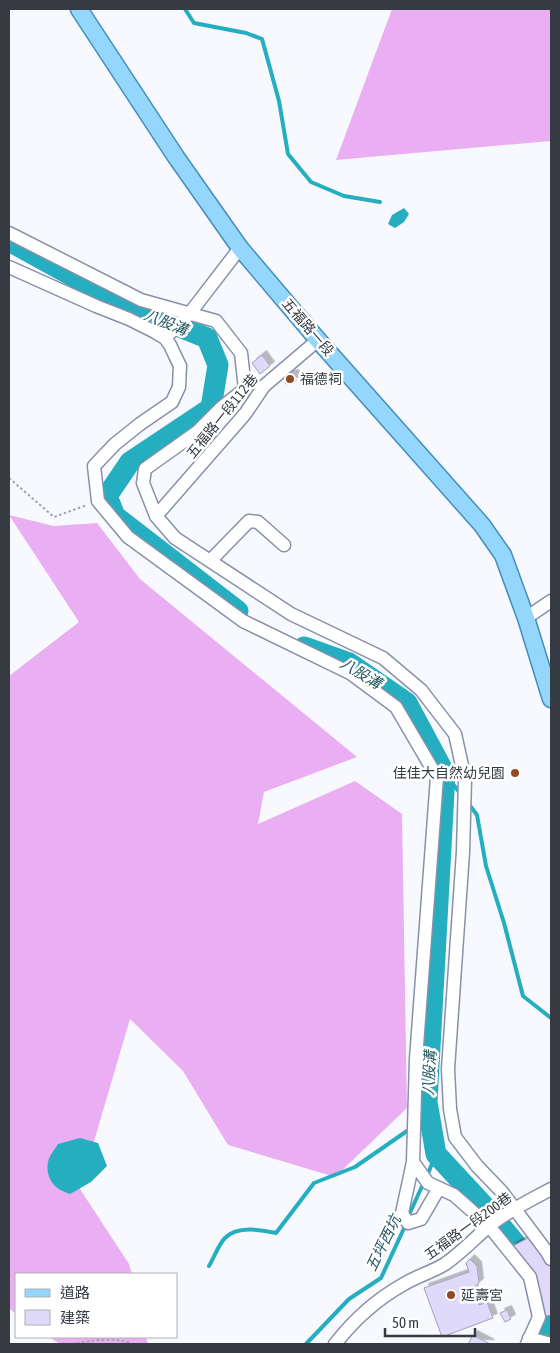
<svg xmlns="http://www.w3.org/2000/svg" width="560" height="1353" viewBox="0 0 560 1353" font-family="'Asap Condensed','Noto Sans TC',sans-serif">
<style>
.forest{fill:#eaaff3}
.water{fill:#25adc0}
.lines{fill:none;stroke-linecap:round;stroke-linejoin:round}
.stream{stroke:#25adc0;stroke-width:4}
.river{stroke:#25adc0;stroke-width:21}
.building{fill:#dfd9fa;stroke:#a5a0b9;filter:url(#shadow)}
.minor-casing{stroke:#8791a8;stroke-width:15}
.major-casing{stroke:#458eba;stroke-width:19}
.path{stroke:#a0a3aa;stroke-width:2;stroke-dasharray:2.5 2.5;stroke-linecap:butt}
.minor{stroke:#fff;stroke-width:12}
.major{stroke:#95d6fc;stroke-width:16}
.poi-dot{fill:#924b26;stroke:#fff;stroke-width:2}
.labels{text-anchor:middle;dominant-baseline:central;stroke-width:5;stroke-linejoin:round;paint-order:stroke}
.street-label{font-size:14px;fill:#353a43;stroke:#fff}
.poi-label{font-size:14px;fill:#353a43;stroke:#fff;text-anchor:start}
.water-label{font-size:15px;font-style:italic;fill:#275a63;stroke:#fff}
</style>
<defs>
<filter id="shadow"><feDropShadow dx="4.5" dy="-4.5" stdDeviation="0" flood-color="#0004"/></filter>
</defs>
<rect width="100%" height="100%" fill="#f7f9fe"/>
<!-- forest -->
<path class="forest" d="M392,9H551V141L336,160Z
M9,515L54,526L97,523L140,579L357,757L264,792L258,824L355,781L402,814L407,1108L335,1177L228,1145L183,1071L130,1019L80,1189L129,1264L132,1274H16V1314L9,1308V676L79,622Z
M49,1337H146L148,1344H60Z"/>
<!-- water -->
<path class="water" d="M404,208L409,214L404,222L395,228L388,224L392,215Z
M80,1138L98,1143L107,1166L91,1182L70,1194C55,1190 45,1179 48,1162C49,1156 55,1149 58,1144Z"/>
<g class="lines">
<!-- stream -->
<path class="stream" d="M185,9L194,23L246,33L262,39L279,101L288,154L311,182L344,196L380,202
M445,774L460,793
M468,803L477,815L486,866L504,923L523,996L551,1018
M420,1123L430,1116
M427,1176L436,1154
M408,1217L424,1182
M209,1266C214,1258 218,1245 225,1238C238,1225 261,1230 276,1233L314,1183L355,1167L407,1131
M306,1344L349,1299L381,1278L406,1224"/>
<!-- river -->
<path class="river" d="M9,241L125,305L207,338L218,365L211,408L130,462L107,496L115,516L238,611
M304,647L349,663L407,703L445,774L427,1102L436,1154L486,1208L534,1266L547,1323L540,1344"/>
</g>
<!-- building -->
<path class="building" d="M262,355L270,366L260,374L252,363Z
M294,374L296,381L286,384L284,376Z
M532,1236L548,1260L551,1269V1315L541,1317L511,1247Z
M470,1259L477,1266L479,1283L473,1288L479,1305L487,1302L493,1318L442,1337L424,1288L469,1272L466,1263Z
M507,1310L511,1319L505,1322L500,1313Z
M473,1335L490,1344H468Z"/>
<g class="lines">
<defs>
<path id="minor" d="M9,233L141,300L216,321L241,353L245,389L221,408L197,432L145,469L143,483L156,516L175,538L291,614L383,658L421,690L455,734L465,779L463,852L448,1069L450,1109L455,1137L477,1166L502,1192L547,1252L551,1259
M9,267L96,306L129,319L155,332L165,338L170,345L180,366L179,387L172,402L140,424L115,444L94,466L98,501L128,537L243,621L350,673L396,707L437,777L416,1059L413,1162L402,1213L408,1223L421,1219L439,1188
M165,338L190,313L240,248
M156,516L245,414L264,386L318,340
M210,561L249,521L258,522L284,545
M526,618L551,601
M413,1162L428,1183L454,1195L489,1226L530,1277L539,1317L527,1344
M529,1338L551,1344
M335,1344C353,1321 377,1299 404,1284C417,1276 432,1272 445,1264C461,1253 474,1239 489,1226C508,1211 530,1200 551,1189"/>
<path id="major" d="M79,9L176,157L240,248L318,340L482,525L503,555L526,618L551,699"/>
</defs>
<!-- minor casing -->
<use href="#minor" class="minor-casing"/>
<!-- major casing -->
<use href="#major" class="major-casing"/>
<!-- path -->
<path class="path" d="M9,478L54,517L87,505
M72,1344C88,1341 118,1336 132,1344"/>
<!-- minor -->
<use href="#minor" class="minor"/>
<!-- major -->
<use href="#major" class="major"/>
</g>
<!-- markers -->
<g class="poi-dot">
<circle cx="290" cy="379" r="5"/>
<circle cx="515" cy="773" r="5"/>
<circle cx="451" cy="1295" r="5"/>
</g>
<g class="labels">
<!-- street labels -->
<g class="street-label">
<text transform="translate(308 327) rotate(49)">五福路一段</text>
<text transform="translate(222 416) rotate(-51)">五福路一段112巷</text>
<text transform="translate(468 1226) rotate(-36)">五福路一段200巷</text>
</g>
<!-- poi labels -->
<g class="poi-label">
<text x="300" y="379">福德祠</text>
<text x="505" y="773" text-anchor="end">佳佳大自然幼兒園</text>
<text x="461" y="1295">延壽宮</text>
</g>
<!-- water labels -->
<g class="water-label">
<text transform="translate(166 322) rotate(22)">八股溝</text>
<text transform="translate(361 673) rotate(31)">八股溝</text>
<text transform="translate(429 1073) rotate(-87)">八股溝</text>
<text transform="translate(383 1243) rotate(-64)">五坪西坑</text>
</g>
</g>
<!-- border -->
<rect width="560" height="1353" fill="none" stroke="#353a43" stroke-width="20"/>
<!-- legend -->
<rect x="15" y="1273" width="162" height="65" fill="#ffffff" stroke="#aeb0b4"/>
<rect x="25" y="1289" width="25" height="8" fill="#95d6fc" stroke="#aeb0b4"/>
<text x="60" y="1298" font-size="15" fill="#353a43">道路</text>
<rect x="25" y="1310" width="25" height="15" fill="#dfd9fa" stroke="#aeb0b4"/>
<text x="60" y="1323" font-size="15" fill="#353a43">建築</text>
<!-- scale -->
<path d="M385 1328v8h90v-8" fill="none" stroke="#353a43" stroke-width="2.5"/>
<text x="392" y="1328" font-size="15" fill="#353a43" stroke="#ffffff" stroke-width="4" paint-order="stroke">50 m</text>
</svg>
